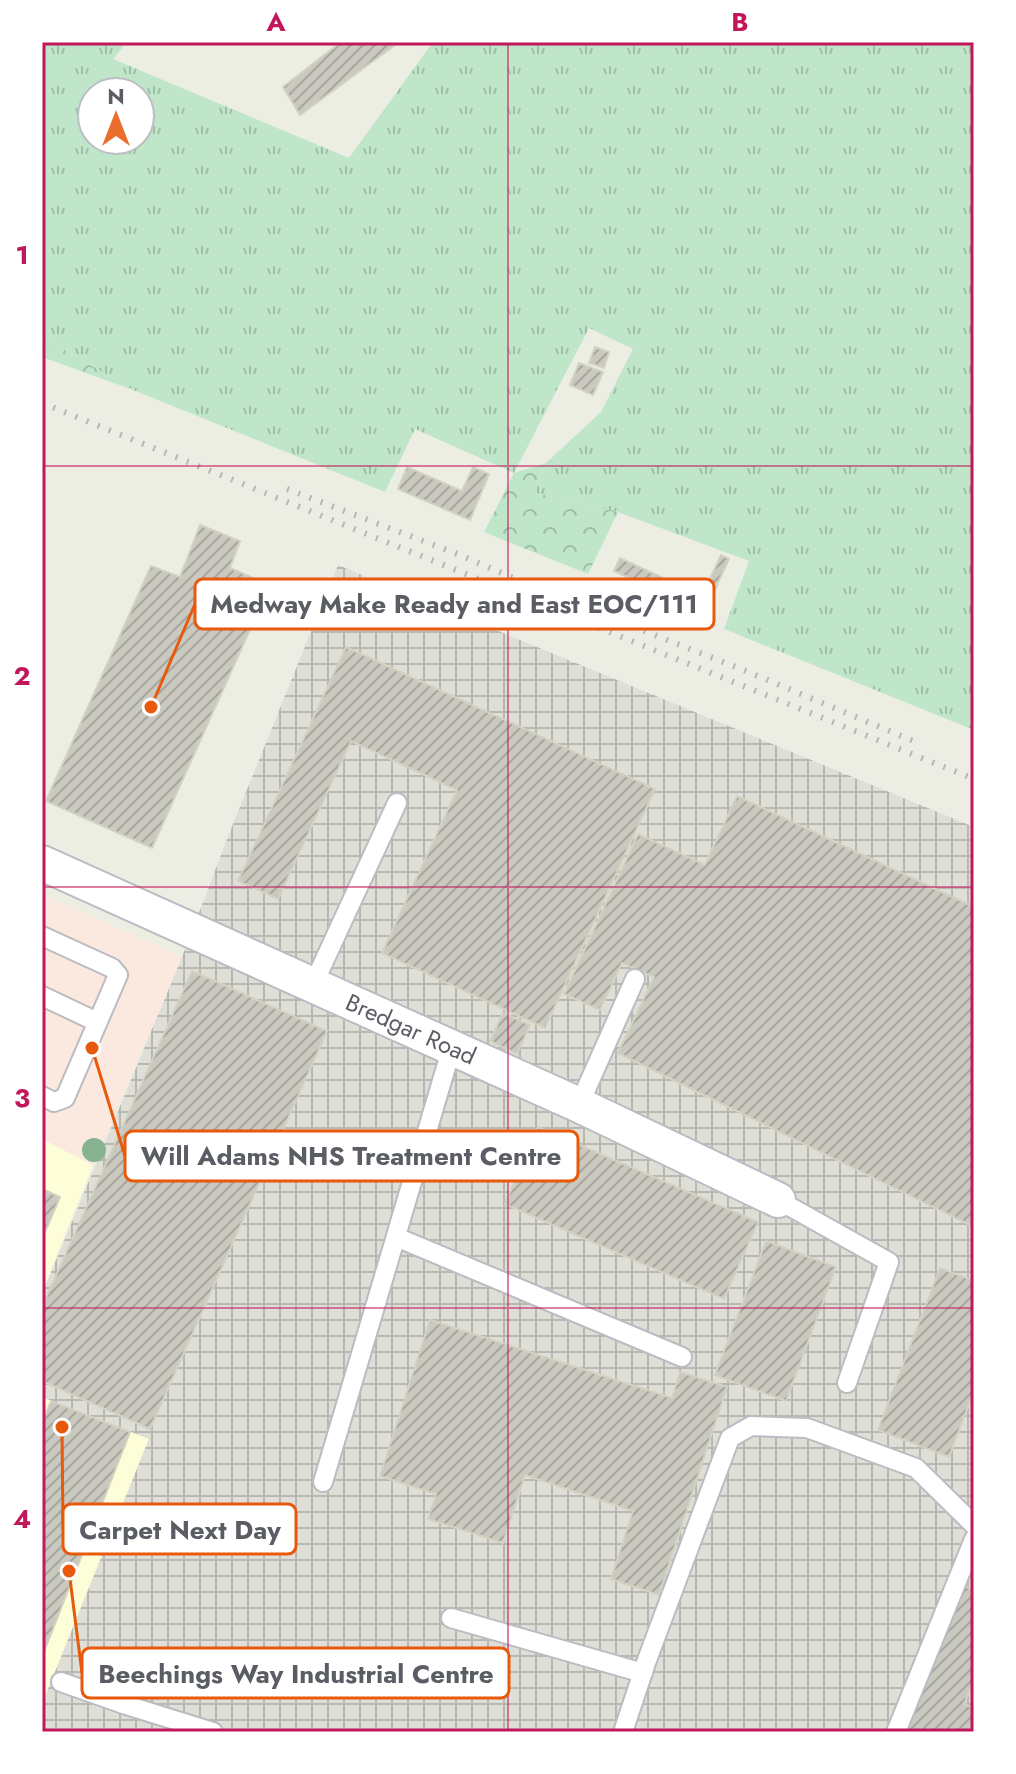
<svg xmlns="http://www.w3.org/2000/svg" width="1016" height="1774" viewBox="0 0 1016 1774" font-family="Jost,sans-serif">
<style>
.commercial{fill:#fdfed8}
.industrial{fill:url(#industrial-grid)}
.medical{fill:#fbe9df}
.grass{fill:url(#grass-tufts);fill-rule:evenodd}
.forest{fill:url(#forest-crowns)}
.building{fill:url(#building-hatch);stroke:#d3d2c1;stroke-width:2}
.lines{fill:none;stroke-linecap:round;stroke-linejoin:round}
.lane-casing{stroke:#bbbbc2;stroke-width:22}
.street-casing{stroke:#bbbbc2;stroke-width:38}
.lane{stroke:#fff;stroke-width:18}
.street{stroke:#fff;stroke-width:34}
.rail{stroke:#b6b6b7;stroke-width:6;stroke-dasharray:2 10;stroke-linecap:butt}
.tree{fill:#87b390}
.grid{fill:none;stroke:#c2185b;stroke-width:2;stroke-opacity:0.55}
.labels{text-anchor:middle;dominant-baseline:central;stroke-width:6;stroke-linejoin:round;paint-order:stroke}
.street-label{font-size:24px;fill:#5b5d64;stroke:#fff}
.leader{fill:none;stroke:#e8590c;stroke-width:3}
.callout-dot{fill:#e8590c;stroke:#fff;stroke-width:3}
.callout{fill:#fff;stroke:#e8590c;stroke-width:3}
.callout-label{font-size:26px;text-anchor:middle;font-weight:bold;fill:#5b5d64}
.neatline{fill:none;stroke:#c2185b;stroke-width:3}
.grid-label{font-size:26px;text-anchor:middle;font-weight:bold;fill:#c2185b}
</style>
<defs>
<pattern id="industrial-grid" width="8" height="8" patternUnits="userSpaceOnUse" patternTransform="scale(2)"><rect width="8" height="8" fill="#dfdfd7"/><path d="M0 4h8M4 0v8" fill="none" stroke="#b8b8b2"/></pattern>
<pattern id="grass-tufts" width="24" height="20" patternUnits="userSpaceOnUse" patternTransform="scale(2)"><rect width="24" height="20" fill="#bfe6c9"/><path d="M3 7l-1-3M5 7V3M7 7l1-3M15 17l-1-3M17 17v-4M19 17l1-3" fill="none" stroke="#9ebea7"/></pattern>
<pattern id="forest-crowns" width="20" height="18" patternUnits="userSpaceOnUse" patternTransform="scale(2)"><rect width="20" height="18" fill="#bfe6c9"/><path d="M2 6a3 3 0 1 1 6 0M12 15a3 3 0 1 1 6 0" fill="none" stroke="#9ebea7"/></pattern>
<pattern id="building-hatch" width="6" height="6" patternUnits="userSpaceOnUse" patternTransform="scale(2)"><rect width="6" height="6" fill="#c9c9bf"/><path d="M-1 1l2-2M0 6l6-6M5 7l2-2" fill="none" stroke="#a6a69f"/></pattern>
</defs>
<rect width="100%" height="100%" fill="#edeee3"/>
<!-- commercial -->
<path class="commercial" d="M42,1139L93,1165L42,1292Z
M42,1397L149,1438L42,1704Z"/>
<!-- industrial -->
<path class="industrial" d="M338,565L974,827V1732H42V1704L149,1439L42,1397V1294L182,957L231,829Z"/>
<!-- medical -->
<path class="medical" d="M42,894L182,957L93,1165L42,1139Z"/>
<!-- grass -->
<path class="grass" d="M42,42H127L113,59L349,158L433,42H974V730L724,629L749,561L618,512L535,493L546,463L601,412L633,349L589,328L514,473L415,429L385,492L133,390L42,337ZM92,92H140V140H92Z"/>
<!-- forest -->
<path class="forest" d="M42,337L133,390L42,357Z
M546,463L535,493L618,512L588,574L484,532L514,473Z"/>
<!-- building -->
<path class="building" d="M341,42H399L300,115L283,87Z
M595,347L609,352L604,368L589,363Z
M579,363L603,372L593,395L570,385Z
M407,467L462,491L473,467L489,474L470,520L398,489Z
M200,525L240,541L230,568L270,585L152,848L46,801L151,566L180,577Z
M721,555L729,559L704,613L614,571L620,558L702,596Z
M346,647L655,789L545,1028L382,953L457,790L351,741L278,899L238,881Z
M737,796L974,907V1227L618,1053L654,977L622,963L600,1010L564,994L638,834L705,865Z
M192,971L327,1031L150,1429L42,1381V1307Z
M503,1013L530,1025L517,1054L490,1041Z
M538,1127L758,1222L724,1299L505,1204Z
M42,1189L60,1197L42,1239Z
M766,1241L836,1267L786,1401L715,1375Z
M940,1268L974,1281V1390L949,1457L878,1430Z
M430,1320L672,1398L680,1372L727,1387L659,1595L611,1579L633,1511L525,1475L503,1543L428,1519L436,1494L380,1476Z
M51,1401L130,1432L42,1657V1424Z
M964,1586L974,1590V1679L964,1704L974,1708V1732H906Z"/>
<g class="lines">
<defs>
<path id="lane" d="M42,936L112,968L118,975L65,1098L54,1102L42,1096
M313,985L397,803
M42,996L97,1022
M579,1105L635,979
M778,1200L889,1262L847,1383
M396,1237L682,1357
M323,1482L452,1047
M451,1618L643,1673
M61,1682L123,1704L213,1732
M623,1732L647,1660L730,1438L751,1426L807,1428L916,1468L974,1525
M896,1732L974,1539"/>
<path id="street" d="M42,863L579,1105L778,1200"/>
</defs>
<!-- lane casing -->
<use href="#lane" class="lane-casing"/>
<!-- street casing -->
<use href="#street" class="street-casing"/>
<!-- lane -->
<use href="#lane" class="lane"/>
<!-- street -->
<use href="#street" class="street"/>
<!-- rail -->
<path class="rail" d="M42,403L974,779
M287,489L460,555L543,591L746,671L918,743"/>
</g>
<!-- trees -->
<circle class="tree" cx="94" cy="1150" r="12"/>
<!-- grid -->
<path class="grid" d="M508,42V1732M42,466H974M42,887H974M42,1308H974"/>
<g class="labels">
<!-- street labels -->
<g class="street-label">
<text transform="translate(411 1029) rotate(24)">Bredgar Road</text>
</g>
</g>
<!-- callouts -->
<path class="leader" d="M151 707L195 604M92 1048L125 1156M62 1427L63 1529M69 1571L82 1673"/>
<g class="callout-dot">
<circle cx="151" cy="707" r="8"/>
<circle cx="92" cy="1048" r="8"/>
<circle cx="62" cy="1427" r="8"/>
<circle cx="69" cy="1571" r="8"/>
</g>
<g class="callout">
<rect x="195" y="579" width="519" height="50" rx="8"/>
<rect x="125" y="1131" width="453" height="50" rx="8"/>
<rect x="63" y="1504" width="233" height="50" rx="8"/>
<rect x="82" y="1648" width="427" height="50" rx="8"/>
</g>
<g class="callout-label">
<text x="454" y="613">Medway Make Ready and East EOC/111</text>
<text x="351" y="1165">Will Adams NHS Treatment Centre</text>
<text x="180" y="1539">Carpet Next Day</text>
<text x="296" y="1683">Beechings Way Industrial Centre</text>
</g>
<!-- border -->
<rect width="1016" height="1774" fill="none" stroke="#ffffff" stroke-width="88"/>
<!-- north arrow -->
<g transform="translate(116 116)"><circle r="38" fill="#ffffff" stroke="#bdbec1" stroke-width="2"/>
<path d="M0-6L14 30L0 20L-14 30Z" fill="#ea6e2d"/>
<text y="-12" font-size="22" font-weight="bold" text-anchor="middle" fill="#5b5d64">N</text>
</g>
<rect x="44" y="44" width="928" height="1686" class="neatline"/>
<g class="grid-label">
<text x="276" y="31">A</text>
<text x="740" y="31">B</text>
<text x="22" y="264">1</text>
<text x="22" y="685">2</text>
<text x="22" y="1107">3</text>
<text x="22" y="1528">4</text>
</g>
</svg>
